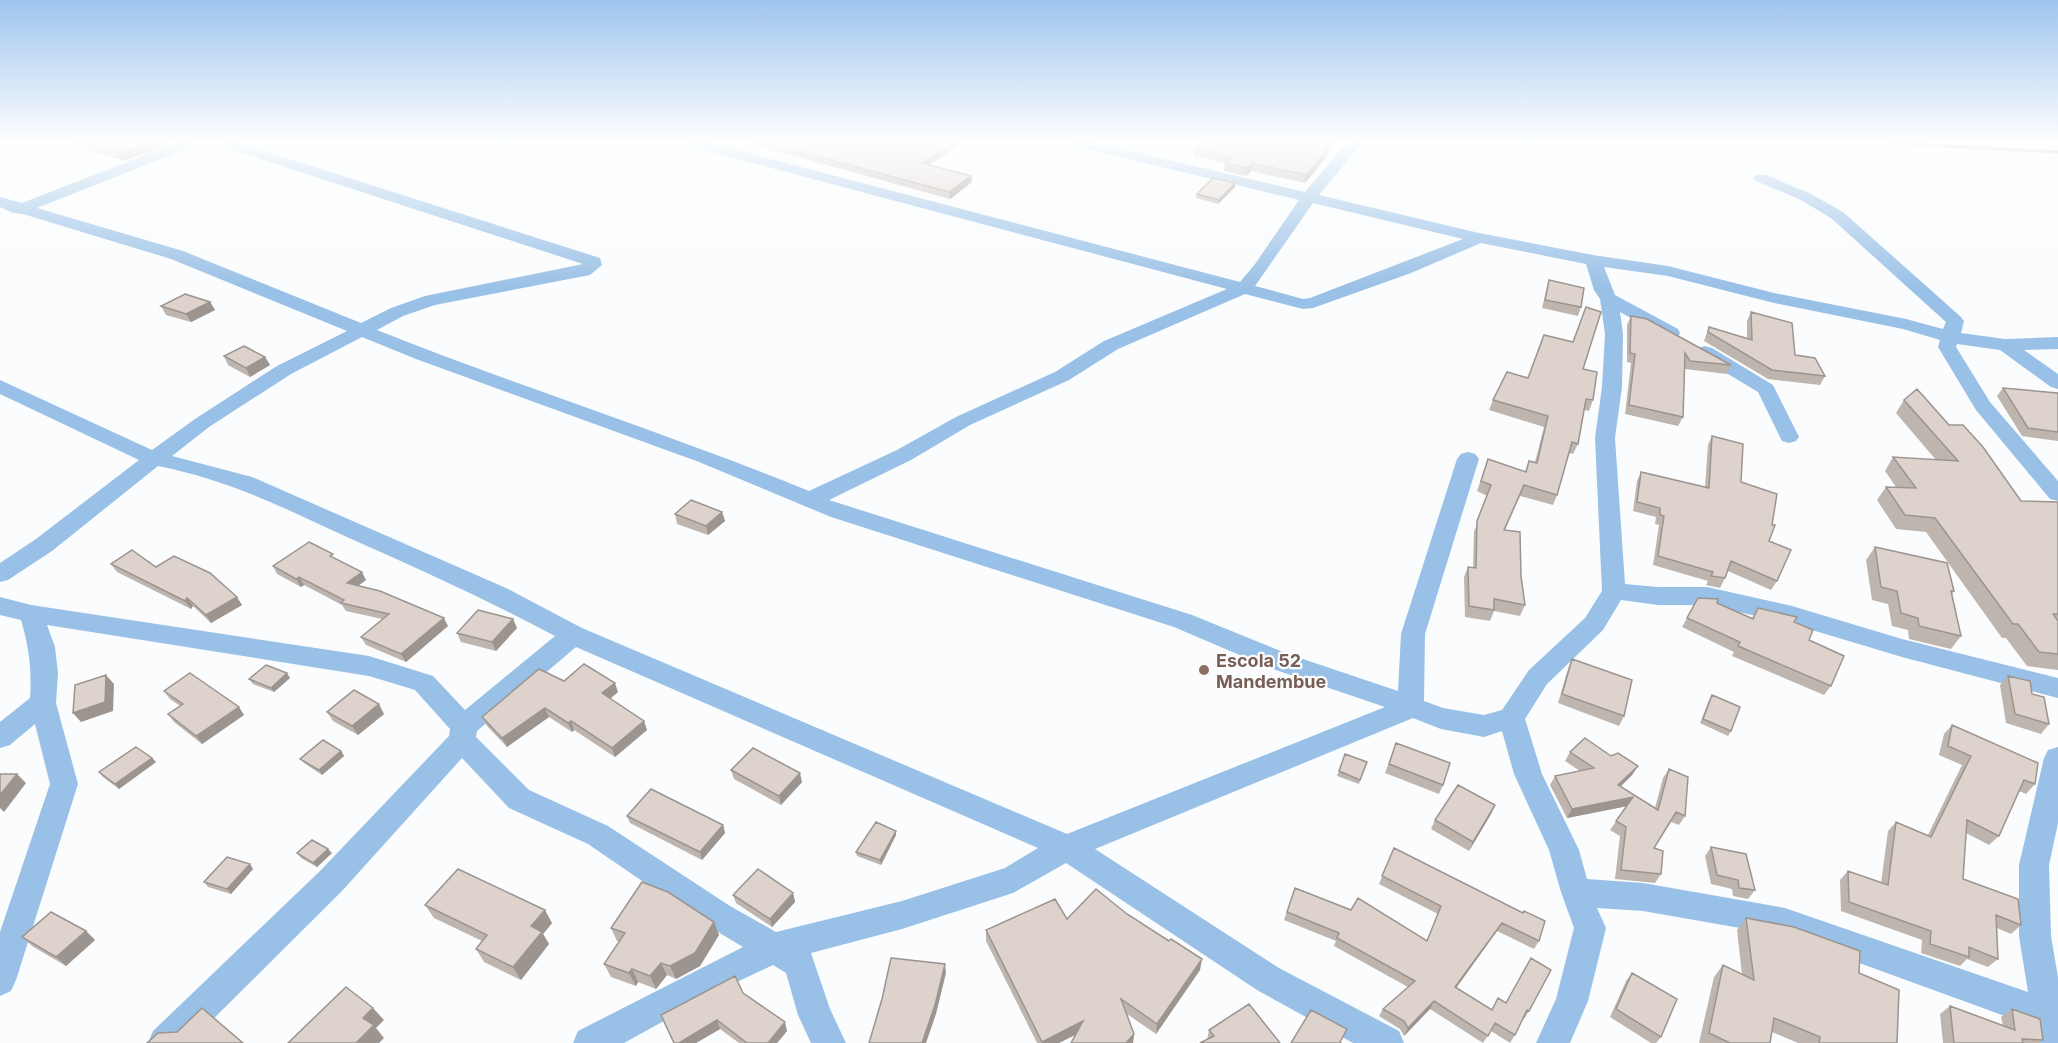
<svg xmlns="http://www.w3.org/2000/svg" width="2058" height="1043" viewBox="0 0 2058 1043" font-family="Inter,sans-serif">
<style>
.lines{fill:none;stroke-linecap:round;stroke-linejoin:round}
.minor{fill:#99c0e6;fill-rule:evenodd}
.rail{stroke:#696c6f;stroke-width:3}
.wall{fill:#bfb5af}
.shaded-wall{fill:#9b948f}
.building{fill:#ded3cc;stroke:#9b948f;stroke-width:1.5}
.education-dot{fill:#8d6e63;stroke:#fafcfd;stroke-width:2}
.labels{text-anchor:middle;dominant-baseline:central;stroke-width:4.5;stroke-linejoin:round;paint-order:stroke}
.education-label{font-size:18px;font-weight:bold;fill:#785e54;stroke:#fafcfd;text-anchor:start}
</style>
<rect width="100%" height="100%" fill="#fafcfd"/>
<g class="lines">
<!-- minor -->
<path class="minor" d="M176,143H195L193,146L37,208L183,251L361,323L391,308L425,296L583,264L220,146L218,143H239L600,258L602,265L590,275L435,305L403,316L377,330C520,387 667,433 809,491L897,450L956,417L1055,372L1104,341L1227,289L689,146L687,143H710L1240,282L1255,264L1299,200L1074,146L1072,143H1097L1305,192L1347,143H1362L1319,195L1479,233L1593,255L1668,266L1774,293L1906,319L1943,329L1946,322L1831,218L1799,199L1756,181L1753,178L1756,175H1766L1809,193L1843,212L1961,317L1964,321L1961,333L2005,339L2058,337V349L2024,350L2058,374V389L2051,387L2000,350L1957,344L1956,347L1990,402L2058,481V501L2050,499L1976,410L1938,347L1940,340L1903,329L1774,303L1668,276L1604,267L1615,295L1678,329L1680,333L1678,337H1664L1620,312L1623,334L1622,387L1615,438L1625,584L1658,587H1707L1792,606L1902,639L2058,678V698L1902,657L1792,624L1707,605H1658L1621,600L1603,630L1547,684L1525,719L1542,774L1579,850L1587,879L1643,883L1785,908L2028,992L2019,936V865L2044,758L2048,750L2058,747V823L2049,865L2051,936L2058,977V1043H2039L2035,1027L1785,936L1643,911L1597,908L1606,928L1588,1001L1570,1043H1536L1556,999L1574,928L1561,892L1549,850L1514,774L1502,731L1484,737L1441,729L1413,718L1095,849L1279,968L1399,1031L1404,1043H1353L1257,990L1066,863L1013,893L902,929L811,953L830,1009L846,1043H811L798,1015L786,973L773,965L720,990L624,1043H573L578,1031L743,947L708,926L588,844L509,808L462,758L342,891L189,1043H148L153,1031L320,871L449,736L450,729L415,690L369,676L47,625L55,647L58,673L56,703L78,784L16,980L11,991L0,996V932L50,784L35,724L10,745L0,748V722L30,698C32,670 29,647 21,620L0,615V597L31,605L369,656L433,676L465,710L555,636C488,600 419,569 349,538C284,508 229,480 158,466L52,551L8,580L0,582V563L36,539L139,460L0,394V380L152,450L195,419L277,366L347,331L171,259L23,214L13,213L0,207V197L22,203ZM1313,203L1463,239L1310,298L1303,299L1255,286ZM1481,243L1586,264L1594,290L1600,299L1605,334L1602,387L1595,438L1602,591L1585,618L1529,670L1502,710L1484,715L1443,708L1424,701L1425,634L1479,459L1475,454L1468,452L1461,454L1457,459L1401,634L1398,691L1288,654L1192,615L829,500L911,460L970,425L1069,380L1118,349L1245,294L1303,309L1313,308L1411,273ZM362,337L416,359L699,462L831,517L1174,627L1270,668L1385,707L1067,834L582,628L506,588L252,477L172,456L209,427L291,374ZM576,647L1038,848L1005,868L902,901L776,932L730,906L608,826L529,790L476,737L477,731Z
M1705,346L1712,348L1773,385L1799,437L1796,441L1789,443L1782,441L1758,392L1698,356L1696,352L1698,348Z"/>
<!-- rail -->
<path class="rail" d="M1893,143L2058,152"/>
</g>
<!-- wall -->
<path class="wall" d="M65,143H171L124,161Z
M747,143H961L929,165L971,176L972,182L950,199Z
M1201,143H1334L1329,149L1327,156L1305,183L1251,171L1246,176L1224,171L1225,163L1194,156V149Z
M1235,187L1218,204L1196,198L1197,194Z
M1549,280L1581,307L1578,316L1542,308Z
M210,302L215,310L191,322L166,315L161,306Z
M1751,312L1795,355L1825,376L1820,385L1768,379L1704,341L1709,327L1747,339V321Z
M1631,316L1731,365L1727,374L1685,369V368L1683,417L1678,426L1625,414L1631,363L1627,362V325Z
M224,356L265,357L270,365L250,377L228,365Z
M1583,369L1593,400L1589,411L1584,410L1578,444L1573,454L1569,453L1557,495L1553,505L1520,496L1505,530L1521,576L1525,605L1520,616L1494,611L1490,621L1465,617L1464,577L1468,567H1473L1474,532L1487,496L1477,491L1488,459L1525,472L1529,461L1535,462L1544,427L1489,410L1493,400L1528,378Z
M2003,388L2058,393V441L2022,436L1997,396Z
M1904,400L1949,425L2021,501L2058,502V670L2027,666L2006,638H2002L1926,532L1896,529L1877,500L1886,487H1896L1885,471L1893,457L1936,460L1896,413Z
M1712,436L1741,482L1769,541L1777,581L1771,590L1728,571L1725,578L1720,588L1706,585L1708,581L1653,565L1659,525L1655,524L1656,517L1633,511L1637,481L1641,472L1705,487L1708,445Z
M722,512L725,521L708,535L677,524L675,514Z
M1875,547L1954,591L1952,594L1961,636L1951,649L1909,639L1908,630L1892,626L1888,604L1872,600L1866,560Z
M335,559L366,580L358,586L448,626L406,662L366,645L361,637L382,619L346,611L342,605L304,585L301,587L277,574L273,566Z
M111,564L156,567L242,605L211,623L193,606L191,609L117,572Z
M1698,598L1717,603L1752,618L1758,608L1794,622L1809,640L1831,686L1824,695L1732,656L1734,652L1682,627Z
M513,619L517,628L496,651L461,642L457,633Z
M1572,659L1624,716L1619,726L1558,703L1568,669Z
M2008,676L2032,694L2049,724L2041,734L2006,723L2000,685Z
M290,678L274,692L253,684L249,679Z
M564,681L618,692L610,699L644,721L647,730L615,757L574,730L572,732L549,717L507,747L487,726L482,717Z
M164,691L244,715L202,744L174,722L168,714L180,706L170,699Z
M1712,695L1731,731L1728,736L1700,723L1709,700Z
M327,712L384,714L358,735L333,721Z
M1952,725L2035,784L2026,794L2019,791L1999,836L1989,845L1966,833L1963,879L2021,925L2011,934L1997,928L1998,959L1988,967L1967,959L1960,966L1921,953L1922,940L1841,911L1840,880L1848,871L1881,883L1888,831L1896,822L1928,835L1962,765L1939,755L1944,734Z
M1396,743L1443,785L1439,794L1385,773Z
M341,751L344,756L322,775L304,763L300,759Z
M1570,752L1611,756L1638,766L1632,775L1620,787L1655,808L1663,778L1669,769L1685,816L1679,825L1671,822L1654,848L1661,874L1655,883L1615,879L1620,836L1610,830L1627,806L1567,818L1550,785L1555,776L1580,771L1565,761Z
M1345,754L1367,762L1359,784L1337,776Z
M152,758L156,762L119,789L103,777L99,772Z
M731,770L802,782L781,805L734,779Z
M1495,805L1491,814L1469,851L1431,829L1435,820Z
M627,816L723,825L725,833L702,860L630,823Z
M896,835L881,865L857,856L856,852Z
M1711,847L1755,890L1748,899L1733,896L1732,889L1711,884L1705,856Z
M1394,848L1539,941L1534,949L1497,931L1456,988L1491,1010L1506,1003L1531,958L1529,1011L1524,1019L1523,1018L1515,1035L1510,1043L1491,1031L1483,1043L1430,1009L1404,1036L1400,1029L1379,1016L1383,1009L1408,987L1334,946L1336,941L1284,920L1295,888L1427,941L1438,914L1379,884Z
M297,853H332L317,867L301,858Z
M250,864L253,869L231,894L208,887L204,882Z
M793,893L795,902L772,927L736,903L733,895Z
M425,905L552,923L543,934L549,944L521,980L484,962L476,949L482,941L434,918Z
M1127,914L1200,970L1156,1034L1127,1014L1134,1034L1133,1043H1071L1076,1034L1059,1043H1037L986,941V930L1067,919Z
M1746,918L1859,973L1897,1043H1798L1772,1032L1770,1043H1699L1714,977L1723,965L1742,975L1737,930Z
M714,922L719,935L700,966L676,979L667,975L656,989L638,982L636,986L611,977L604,964L619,942L617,941L611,928Z
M86,931L95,940L66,966L32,946L22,937Z
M1632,973L1661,1037L1656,1043H1651L1610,1017L1626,981Z
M743,993L787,1031L777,1043H739L720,1029L696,1043Z
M1950,1006L2003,1026L2001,1017L2012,1009L2043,1040L2039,1043H1943L1940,1014Z
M1209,1030L1280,1043L1207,1040Z"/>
<!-- shaded-wall -->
<path class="shaded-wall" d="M147,143H171L124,161L119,153Z
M952,143H961L923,169L922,163Z
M1329,143H1334L1329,149L1327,156L1305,183L1306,175Z
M1252,163L1251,171L1246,176L1247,168Z
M971,176L972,182L950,199L949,192Z
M1235,183V187L1218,204L1219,200Z
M210,302L215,310L191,322L186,314Z
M265,357L270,365L250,377L246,368Z
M722,512L725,521L708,535L706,526Z
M362,572L366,580L351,591L347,583Z
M299,577L304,585L301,587L296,579Z
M237,597L242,605L211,623L206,615Z
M187,598L193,606L191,609L185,601Z
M444,618L448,626L406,662L401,654Z
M513,619L517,628L496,651L492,642Z
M287,673L290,678L274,692L271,688Z
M106,675L114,684L113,711L81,722L73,713Z
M615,683L618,692L606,702L602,693Z
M379,704L384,714L358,735L352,726Z
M239,707L244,715L202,744L196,736Z
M545,708L549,717L507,747L502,738Z
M571,721L574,730L572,732L568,723Z
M644,721L647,730L615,757L612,748Z
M341,751L344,756L322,775L319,770Z
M152,758L156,762L119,789L115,784Z
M1638,766L1632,775L1613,794L1618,785Z
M800,773L802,782L781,805L779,796Z
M17,774L26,783L4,812L0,808V795Z
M1633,797L1628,806L1567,818L1572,809Z
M1495,805L1491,814L1469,851L1473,842Z
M723,825L725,833L702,860L700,852Z
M896,831V835L881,865L880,860Z
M328,849L332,853L317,867L313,863Z
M250,864L253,869L231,894L227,889Z
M793,893L795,902L772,927L770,919Z
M545,910L552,923L543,934L549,944L521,980L513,967L531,926Z
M714,922L719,935L700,966L676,979L670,966Z
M1502,923L1497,931L1451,995L1455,987Z
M86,931L95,940L66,966L56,957Z
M1202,959L1200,970L1156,1034L1157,1024Z
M661,963L667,975L656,989L650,976Z
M945,964L946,973L936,1014L926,1043H922Z
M632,969L638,982L636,986L629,973Z
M1434,1001L1430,1009L1404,1036L1408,1028Z
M373,1008L384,1020L376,1028L384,1038L379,1043H356L363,1018Z
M717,1020L720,1029L696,1043H679Z
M1083,1021V1031L1059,1043H1042V1042Z
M785,1022L787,1031L777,1043H768Z
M1134,1034L1133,1043H1126Z"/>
<!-- building -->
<path class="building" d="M86,143H147L119,153Z
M768,143H952L922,163L971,176L949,192Z
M1201,143H1329L1325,148L1329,149L1306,175L1252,163L1247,168L1225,163L1231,157L1194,149Z
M1213,178L1235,183L1219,200L1197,194Z
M1549,280L1584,288L1581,307L1545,300Z
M185,294L210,302L186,314L161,306Z
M1586,307L1601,312L1583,369L1597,372L1593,400L1586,399L1578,444L1572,442L1557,495L1524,485L1504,530L1520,532L1521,576L1525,605L1494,599V610L1469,606L1468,567L1476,568L1477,521L1491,485L1481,481L1488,459L1526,472L1529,461L1537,463L1548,416L1493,400L1507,372L1528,378L1544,335L1573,342Z
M1751,312L1792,323L1795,355L1815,358L1825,376L1772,370L1708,332L1709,327L1752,340Z
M1631,316L1647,319L1731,365L1690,361L1685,353L1683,417L1629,405L1635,354L1630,353Z
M244,346L265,357L246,368L224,356Z
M2003,388L2058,393V432L2028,428Z
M1917,389L1949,425H1963L1983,447L2021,501L2058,502V614H2053L2058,621V654L2039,652L2018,624H2013L1935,518L1905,515L1886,487L1916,488L1893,457L1958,461L1904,400Z
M1712,436L1743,444L1741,482L1777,494L1772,525H1775L1769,541L1791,550L1777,581L1731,561L1725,578L1711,576L1713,572L1658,556L1664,516L1660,515V508L1637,502L1641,472L1709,488Z
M691,500L722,512L706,526L675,514Z
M309,542L333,554L330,556L362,572L347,583L380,591L444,618L401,654L361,637L389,614L341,603L344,600L299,577L296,579L273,566Z
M1875,547L1947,563L1954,591H1951L1961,636L1919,626L1918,618L1901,613L1897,591L1881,587Z
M132,550L156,567L174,556L210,573L237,597L206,615L187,598L185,601L111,564Z
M1698,598L1718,599L1717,603L1753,619L1758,608L1797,617L1794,622L1813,630L1809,640L1844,656L1831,686L1738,646L1740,642L1687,618Z
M478,610L513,619L492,642L457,633Z
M1572,659L1632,680L1624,716L1562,694Z
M584,664L615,683L602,693L644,721L612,748L571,721L568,723L545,708L502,738L482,717L539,669L564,681Z
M266,665L287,673L271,688L249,679Z
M190,673L239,707L196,736L168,714L183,704L164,691Z
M106,675L105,702L73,713L75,685Z
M2008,676L2030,681L2032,694L2044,697L2049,724L2015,714Z
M354,690L379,704L352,726L327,712Z
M1712,695L1740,707L1731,731L1703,719Z
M1952,725L2038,763L2035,784L2024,780L1999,836L1967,820L1963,879L2018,899L2021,925L1996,915L1998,959L1969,947V957L1930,944L1931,931L1849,902L1848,871L1888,885L1896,822L1931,837L1971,756L1948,746Z
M1585,738L1611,756L1618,753L1638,766L1618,785L1658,810L1669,769L1688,777L1685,816L1676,812L1654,848L1663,851L1661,874L1621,870L1626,827L1616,821L1633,797L1572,809L1555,776L1594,768L1570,752Z
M323,740L341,751L319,770L300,759Z
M1396,743L1450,763L1443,785L1389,764Z
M136,747L152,758L115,784L99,772Z
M753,748L800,773L779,796L731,770Z
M1345,754L1367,762L1360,780L1339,771Z
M0,774H17L0,795Z
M1458,785L1495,805L1473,842L1435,820Z
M651,789L723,825L700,852L627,816Z
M876,822L896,831L880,860L856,852Z
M312,840L328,849L313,863L297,853Z
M1711,847L1746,854L1755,890L1739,888L1738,880L1717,875Z
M1394,848L1523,913L1524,911L1545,921L1539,941L1502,923L1455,987L1492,1010L1498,998L1506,1003L1531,958L1551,970L1529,1011L1527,1010L1515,1035L1495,1023L1488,1036L1434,1001L1408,1028L1404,1021L1383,1009L1415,981L1337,938L1339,933L1287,912L1295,888L1351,910L1358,898L1427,941L1441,906L1382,876Z
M227,857L250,864L227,889L204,882Z
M458,869L545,910L531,926L542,932L513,967L476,949L487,935L425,905Z
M758,869L793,893L770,919L733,895Z
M642,882L668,892L714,922L695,953L670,966L661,963L650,976L632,969L629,973L604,964L625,933L611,928Z
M1096,889L1127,914L1169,941L1171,939L1202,959L1157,1024L1121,999L1134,1034L1126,1043H1071L1083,1021L1042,1042L986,930L1055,899L1067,919Z
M51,912L86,931L56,957L22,937Z
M1746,918L1794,927L1860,951L1859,973L1899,990L1897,1043H1819L1820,1037L1774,1018L1770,1043H1730L1709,1033L1723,965L1754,980Z
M891,958L945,964L935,1005L922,1043H869L882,999Z
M1632,973L1677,999L1661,1037L1616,1009Z
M735,976L743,993L785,1022L768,1043H747L717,1020L679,1043H674L661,1015Z
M346,987L373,1008L363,1018L374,1025L356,1043H288Z
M1249,1004L1280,1043H1200L1214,1036L1209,1030Z
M1950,1006L2015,1030L2012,1009L2040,1019L2043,1040L2022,1039L2023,1043H1954Z
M202,1008L243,1043H147L158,1033L177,1032Z
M1311,1010L1347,1029L1340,1042L1341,1043H1291Z"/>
<!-- sky -->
<linearGradient id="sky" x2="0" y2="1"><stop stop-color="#9fc5ee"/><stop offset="0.49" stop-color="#fdfefe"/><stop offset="1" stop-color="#fdfefe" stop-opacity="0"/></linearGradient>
<rect width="2058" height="289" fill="url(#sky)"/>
<!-- markers -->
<circle class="education-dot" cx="1204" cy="670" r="6"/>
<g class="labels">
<!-- education labels -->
<g class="education-label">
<text x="1216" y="660">Escola 52<tspan x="1216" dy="21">Mandembue</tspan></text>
</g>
</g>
</svg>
